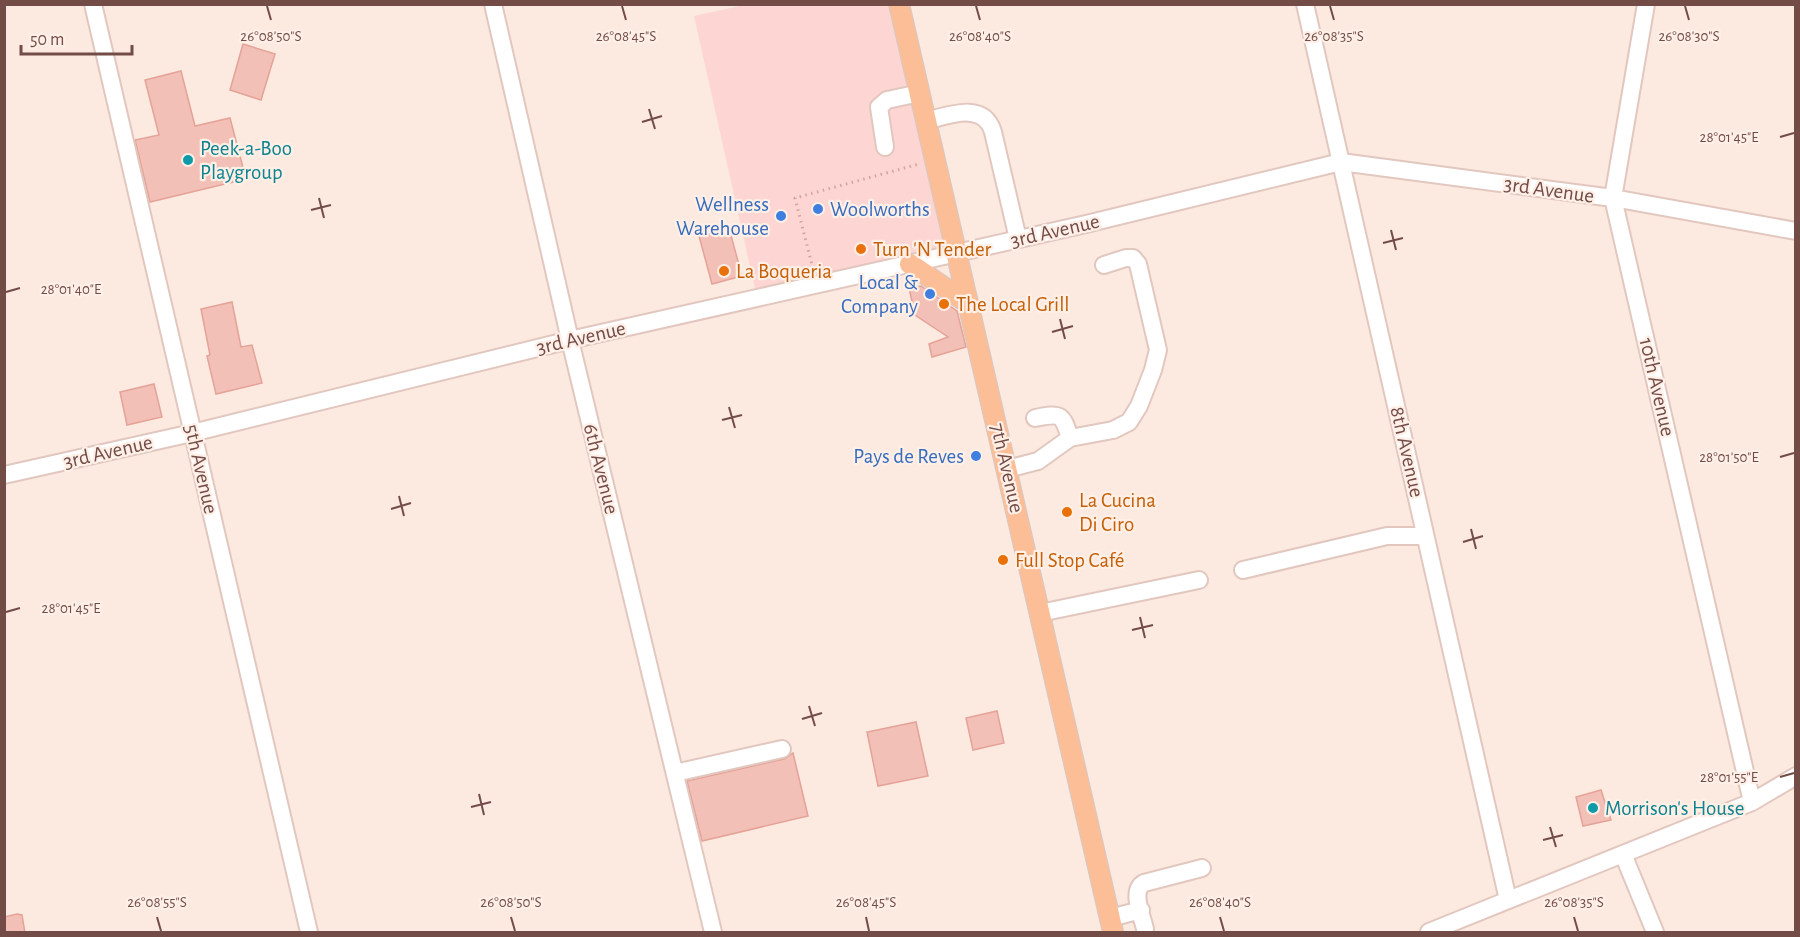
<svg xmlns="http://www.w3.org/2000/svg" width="1800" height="937" viewBox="0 0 1800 937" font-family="'Alegreya Sans',sans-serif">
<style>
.commercial{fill:#fdd5d3}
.building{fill:#f2c0b7;stroke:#e5a297;stroke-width:1.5}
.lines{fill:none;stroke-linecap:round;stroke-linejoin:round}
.minor-casing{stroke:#e2c7bf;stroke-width:20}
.major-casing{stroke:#d5c9c8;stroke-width:22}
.path{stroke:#d6a49b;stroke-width:3;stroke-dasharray:1.5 4.5;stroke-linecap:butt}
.minor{stroke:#fff;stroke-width:16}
.major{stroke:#fcbe97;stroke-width:20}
.ticks{fill:none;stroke:#734c47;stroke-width:2}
.culture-dot{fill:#0f9aa8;stroke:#ffefe6;stroke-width:2}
.shop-dot{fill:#3f7fe0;stroke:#ffefe6;stroke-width:2}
.food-dot{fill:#e8710a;stroke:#ffefe6;stroke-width:2}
.labels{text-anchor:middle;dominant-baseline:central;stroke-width:4.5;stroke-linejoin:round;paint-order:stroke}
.culture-label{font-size:21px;fill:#0d838f;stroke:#ffefe6;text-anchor:start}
.street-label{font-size:21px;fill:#734c47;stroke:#ffefe6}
.shop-label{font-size:21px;fill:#366cbe;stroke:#ffefe6;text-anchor:end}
.food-label{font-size:21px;fill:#c56008;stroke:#ffefe6;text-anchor:start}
.ticks-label{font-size:15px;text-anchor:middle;fill:#734c47;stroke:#ffefe6;stroke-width:4.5;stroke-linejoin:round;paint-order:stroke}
</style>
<rect width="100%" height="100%" fill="#fceae0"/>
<!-- commercial -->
<path class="commercial" d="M744,5H890L950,250L756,293L694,16Z"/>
<!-- building -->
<path class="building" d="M243,44L275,54L261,100L230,90Z
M181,71L195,126L230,118L246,179L150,202L135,140L159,135L145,80Z
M729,228L742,276L712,284L699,236Z
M921,286L957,311L966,347L932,357L929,344L948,337L915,315L909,288Z
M232,302L241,347L252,345L262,383L216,394L207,356L210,355L201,309Z
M154,384L162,417L127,425L120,392Z
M997,711L1004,743L973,750L966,718Z
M916,722L928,776L878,786L867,732Z
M793,753L808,816L702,841L687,781L784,759Z
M1601,790L1611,820L1583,826L1576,797Z
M17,914L22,915L25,933H4V917Z"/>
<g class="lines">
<defs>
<path id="minor" d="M93,4L309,932
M493,4L570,340L713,932
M1305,4L1508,900
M1646,4L1613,198L1752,802
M926,121C949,115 984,101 993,132L1018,239
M885,147L879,107L887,100L920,93
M1035,418C1061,413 1062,413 1070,438
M1007,469L1038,461L1070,438L1113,430L1129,422L1139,406L1153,370L1158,350L1138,264L1133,258H1126L1104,265
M4,475L192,433L570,340L1086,224L1341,162L1613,198L1796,231
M1243,570L1387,536H1425
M1040,613L1199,580
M675,773L782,749
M1623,854L1655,932
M1110,918L1141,910
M1145,929C1142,915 1130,891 1144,883L1202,868
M1429,932L1752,802L1796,776"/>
<path id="major" d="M899,4L1113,932
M910,264L969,304"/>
</defs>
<!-- minor casing -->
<use href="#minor" class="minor-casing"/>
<!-- major casing -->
<use href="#major" class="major-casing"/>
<!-- path -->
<path class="path" d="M813,269L795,198L919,164"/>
<!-- minor -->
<use href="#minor" class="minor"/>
<!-- major -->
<use href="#major" class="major"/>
</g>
<!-- ticks -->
<path class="ticks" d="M267,6L271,20M622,6L626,20M976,6L980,20M1330,6L1334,20M1685,6L1689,20M649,109L655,129M642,122L662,116M1780,137L1794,133M319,198L324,218M311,210L331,205M1391,230L1396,250M1383,243L1403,238M6,292L20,288M1060,319L1065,339M1052,332L1073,326M729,407L735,428M722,420L742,415M1780,457L1794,453M399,496L404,516M391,509L411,503M1471,529L1476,549M1463,542L1483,536M6,612L20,608M1140,617L1145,638M1132,630L1153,625M809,706L815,726M802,719L822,713M1780,777L1794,773M479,794L484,815M471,807L491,802M1550,827L1556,847M1543,840L1563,835M157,917L161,931M511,917L515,931M866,917L869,931M1220,917L1224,931M1574,917L1578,931"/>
<!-- markers -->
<g class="culture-dot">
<circle cx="188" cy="160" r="6"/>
<circle cx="1593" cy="808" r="6"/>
</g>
<g class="shop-dot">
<circle cx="818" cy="209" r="6"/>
<circle cx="781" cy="216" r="6"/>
<circle cx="930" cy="294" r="6"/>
<circle cx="976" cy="456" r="6"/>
</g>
<g class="food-dot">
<circle cx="861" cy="249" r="6"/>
<circle cx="724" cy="271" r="6"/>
<circle cx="944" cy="304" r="6"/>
<circle cx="1067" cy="512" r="6"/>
<circle cx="1003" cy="560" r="6"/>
</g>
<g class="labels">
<!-- culture labels -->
<g class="culture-label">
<text x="200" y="148">Peek-a-Boo<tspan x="200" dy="24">Playgroup</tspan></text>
<text x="1605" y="808">Morrison's House</text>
</g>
<!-- street labels -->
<g class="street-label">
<text transform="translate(1549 190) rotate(8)">3rd Avenue</text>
<text transform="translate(1055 231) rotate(-13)">3rd Avenue</text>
<text transform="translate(581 338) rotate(-13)">3rd Avenue</text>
<text transform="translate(1657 387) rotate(77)">10th Avenue</text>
<text transform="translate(108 452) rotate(-13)">3rd Avenue</text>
<text transform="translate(1407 452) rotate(77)">8th Avenue</text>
<text transform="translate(1007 468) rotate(77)">7th Avenue</text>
<text transform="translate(201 469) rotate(77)">5th Avenue</text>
<text transform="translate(601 469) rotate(76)">6th Avenue</text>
</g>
<!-- shop labels -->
<g class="shop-label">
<text x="769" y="204">Wellness<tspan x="769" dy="24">Warehouse</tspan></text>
<text x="830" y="209" text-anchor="start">Woolworths</text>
<text x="918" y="282">Local &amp;<tspan x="918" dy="24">Company</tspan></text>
<text x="964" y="456">Pays de Reves</text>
</g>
<!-- food labels -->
<g class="food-label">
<text x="873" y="249">Turn 'N Tender</text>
<text x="736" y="271">La Boqueria</text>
<text x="956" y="304">The Local Grill</text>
<text x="1079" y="500">La Cucina<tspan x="1079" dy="24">Di Ciro</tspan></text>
<text x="1015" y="560">Full Stop Café</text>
</g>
</g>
<g class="ticks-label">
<text x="271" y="41">26°08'50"S</text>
<text x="626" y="41">26°08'45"S</text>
<text x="980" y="41">26°08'40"S</text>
<text x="1334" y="41">26°08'35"S</text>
<text x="1689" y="41">26°08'30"S</text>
<text x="1729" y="142">28°01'45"E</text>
<text x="71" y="294">28°01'40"E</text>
<text x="1729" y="462">28°01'50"E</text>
<text x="71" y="613">28°01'45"E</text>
<text x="1729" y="782">28°01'55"E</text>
<text x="157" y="907">26°08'55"S</text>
<text x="511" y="907">26°08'50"S</text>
<text x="866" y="907">26°08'45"S</text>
<text x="1220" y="907">26°08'40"S</text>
<text x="1574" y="907">26°08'35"S</text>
</g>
<!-- border -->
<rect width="1800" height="937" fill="none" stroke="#734c47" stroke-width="12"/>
<!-- scale -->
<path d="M21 45v9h111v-9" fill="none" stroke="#734c47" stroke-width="3"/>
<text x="30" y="45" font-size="18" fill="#734c47" stroke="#ffefe6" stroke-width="4.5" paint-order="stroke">50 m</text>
</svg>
